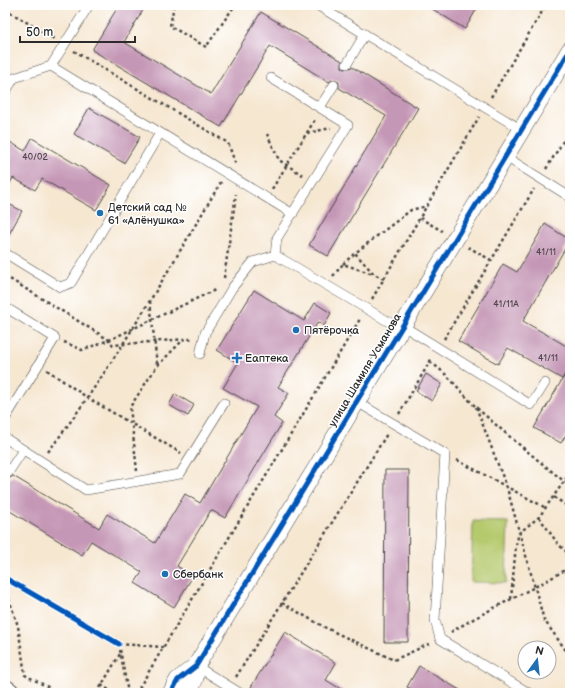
<svg xmlns="http://www.w3.org/2000/svg" width="575" height="698" viewBox="0 0 575 698" font-family="'Balsamiq Sans',sans-serif">
<style>
.green{fill:#b5c96d;stroke:#707a4c}
.building{fill:#c597b6}
.lines{fill:none;stroke-linecap:round;stroke-linejoin:round}
.lane-casing{stroke:#494744;stroke-width:10}
.street-casing{stroke:#494744;stroke-width:18}
.secondary-casing{stroke:#494744;stroke-width:24}
.path{stroke:#494744;stroke-width:2.5;stroke-dasharray:3 3;stroke-linecap:butt}
.lane{stroke:#fff;stroke-width:9}
.street{stroke:#fff;stroke-width:17}
.secondary{stroke:#fff;stroke-width:22}
.cycleway-casing{stroke:#fff;stroke-width:8}
.cycleway{stroke:#0057b8;stroke-width:5}
.poi-dot{fill:#1f6fb2;stroke:#fff;stroke-width:1.5}
.labels{text-anchor:middle;dominant-baseline:central;stroke-width:3;stroke-linejoin:round;paint-order:stroke}
.number-label{font-size:9px;fill:#52464e}
.poi-label{font-size:11px;fill:#2b2b2b;stroke:#fff;text-anchor:start}
.street-label{font-size:11px;fill:#2b2b2b;stroke:#fff}
</style>
<rect width="100%" height="100%" fill="#fff"/>
<filter id="ink" filterUnits="userSpaceOnUse"><feTurbulence type="fractalNoise" baseFrequency=".025" numOctaves="2"/><feDisplacementMap in="SourceGraphic" scale="8" xChannelSelector="R" yChannelSelector="G"/><feConvolveMatrix kernelMatrix="1 2 1 2 8 2 1 2 1" color-interpolation-filters="sRGB"/></filter>
<filter id="wash" filterUnits="userSpaceOnUse"><feTurbulence type="fractalNoise" baseFrequency=".012" numOctaves="4" result="noise"/><feDisplacementMap in="SourceGraphic" scale="16" xChannelSelector="R" yChannelSelector="G"/><feGaussianBlur stdDeviation="0.9" result="paint"/><feColorMatrix in="noise" values="0 0 0 0 0 0 0 0 0 0 0 0 0 0 0 0 0 1.4 0 .05"/><feComposite in="paint" operator="in"/></filter>
<g filter="url(#wash)">
<rect width="100%" height="100%" fill="#f6e7d1"/>
<!-- green -->
<path class="green" d="M473,521L508,522L506,583L471,582Z"/>
<g id="blocks">
<!-- building -->
<path class="building" d="M119,5H146L124,42L211,94L261,12L342,61V67L344,69L352,67L418,108L328,256L309,245L386,116L339,88V83L337,80H332L329,82L270,46L221,127L92,50Z
M426,5H479L465,29Z
M89,108L140,137L124,163L74,134Z
M32,138L111,185L96,210L42,179L35,190L13,178L5,192V139L25,151Z
M5,202L22,211L5,241Z
M545,224L570,240L523,321L570,348V366L562,379L508,348L498,364L458,341L503,264L517,272Z
M254,290L304,321L315,303L331,313L324,326L318,322L278,387L289,393L274,417L282,423L225,518L211,510L177,566L193,576L174,607L135,583L142,572L91,541L82,555L5,508V478H10L13,476L99,528L107,514L155,543L185,494L200,503L257,407L223,388L238,363L217,350Z
M570,366V428L561,443L534,428Z
M426,374L442,384L432,401L416,391Z
M175,394L194,405L188,416L169,405Z
M385,470H409L408,642H384Z
M285,632L336,663L326,680L347,693H262L251,687Z
M419,666L434,675L465,693H418L407,687Z"/>
</g>
</g>
<g filter="url(#ink)">
<use href="#blocks" fill-opacity="0" stroke="#494744" stroke-width="1"/>
<g class="lines">
<defs>
<path id="lane" d="M317,5L522,130
M347,64L365,34
M51,66L89,5
M271,78L348,125L277,238L275,255
M5,93L14,78L51,66L293,214
M320,107L334,85
M506,157L570,197
M5,253L60,287L71,283L160,133
M5,307L55,338L5,419
M403,326L531,405L545,383
M200,354L205,333L232,288L253,262L275,255L401,329
M357,402L445,454L435,620L440,639L529,693
M5,438L86,490L180,474L224,403
M8,473L23,450
M196,666L240,693"/>
<path id="street" d="M171,693L178,680L196,666L570,50
M189,693L195,678L196,666"/>
<path id="secondary" d="M5,691L8,693"/>
</defs>
<!-- lane casing -->
<use href="#lane" class="lane-casing"/>
<!-- street casing -->
<use href="#street" class="street-casing"/>
<!-- secondary casing -->
<use href="#secondary" class="secondary-casing"/>
<!-- path -->
<path class="path" d="M174,5L170,26L206,47L235,5
M5,9L54,39
M74,51L228,143L236,165
M491,97L546,5
M307,133L331,128
M267,134L279,160L304,176
M546,169L570,130
M272,189L316,118
M420,218L442,231
M468,247L491,260
M343,264L355,253
M5,276L109,340L113,345L184,339
M333,276L343,264L373,274
M224,278L236,194
M384,279L374,274L355,253L411,210L427,206
M372,299L479,117
M150,301L157,365
M444,339L534,189
M64,342L82,350L109,340L217,289
M430,362C450,375 461,393 478,409C506,434 535,458 565,482H570
M47,370L88,398L181,453
M476,407L507,488L544,620L570,656
M399,414L432,358
M48,452C113,367 166,274 221,182
M457,460L546,508
M137,471L130,407L157,366L184,339H192
M554,497L570,508
M539,517L558,544L570,555
M5,578L119,644L163,647
M5,587L18,626L25,675L48,687L52,693
M511,599L516,545L519,533L539,517L570,473
M282,603L326,628L394,660L429,644
M451,632C490,608 531,591 570,567
M119,644L128,693
M236,677L387,434
M101,685L114,693
M97,693L120,654
M136,693L360,319"/>
<!-- lane -->
<use href="#lane" class="lane"/>
<!-- street -->
<use href="#street" class="street"/>
<!-- secondary -->
<use href="#secondary" class="secondary"/>
<defs>
<path id="cycleway" d="M5,578L119,644
M171,693L178,680L196,666L570,50"/>
</defs>
<!-- cycleway casing -->
<use href="#cycleway" class="cycleway-casing"/>
<!-- cycleway -->
<use href="#cycleway" class="cycleway"/>
</g>
</g>
<!-- markers -->
<g class="poi-dot">
<circle cx="100" cy="213" r="4"/>
<circle cx="296" cy="330" r="4"/>
<path d="M235 352h4v4h4v4h-4v4h-4v-4h-4v-4h4z"/>
<circle cx="165" cy="574" r="4"/>
</g>
<g class="labels">
<!-- number labels -->
<g class="number-label">
<text x="35" y="157">40/02</text>
<text x="546" y="252">41/11</text>
<text x="506" y="304">41/11А</text>
<text x="548" y="358">41/11</text>
</g>
<!-- poi labels -->
<g class="poi-label">
<text x="108" y="207">Детский сад №<tspan x="108" dy="13">61 «Алёнушка»</tspan></text>
<text x="304" y="330">Пятёрочка</text>
<text x="245" y="358">Еаптека</text>
<text x="173" y="574">Сбербанк</text>
</g>
<!-- street labels -->
<g class="street-label">
<text transform="translate(365 370) rotate(-59)">улица Шамиля Усманова</text>
</g>
</g>
<!-- margin -->
<rect width="575" height="698" fill="none" stroke="#fff" stroke-width="20"/>
<!-- north arrow -->
<g transform="translate(537 660) rotate(15)"><circle r="19" fill="#ffffff" stroke="#aaaaaa"/>
<path d="M0-3L7 15L0 10L-7 15Z" fill="#1f6fb2"/>
<text y="-6" font-size="11" font-weight="bold" text-anchor="middle" fill="#2b2b2b">N</text>
</g>
<!-- scale -->
<path d="M20 36v6h115v-6" fill="none" stroke="#2b2b2b" stroke-width="2"/>
<text x="26" y="36" font-size="12" fill="#2b2b2b" stroke="#ffffff" stroke-width="3" paint-order="stroke">50 m</text>
</svg>
